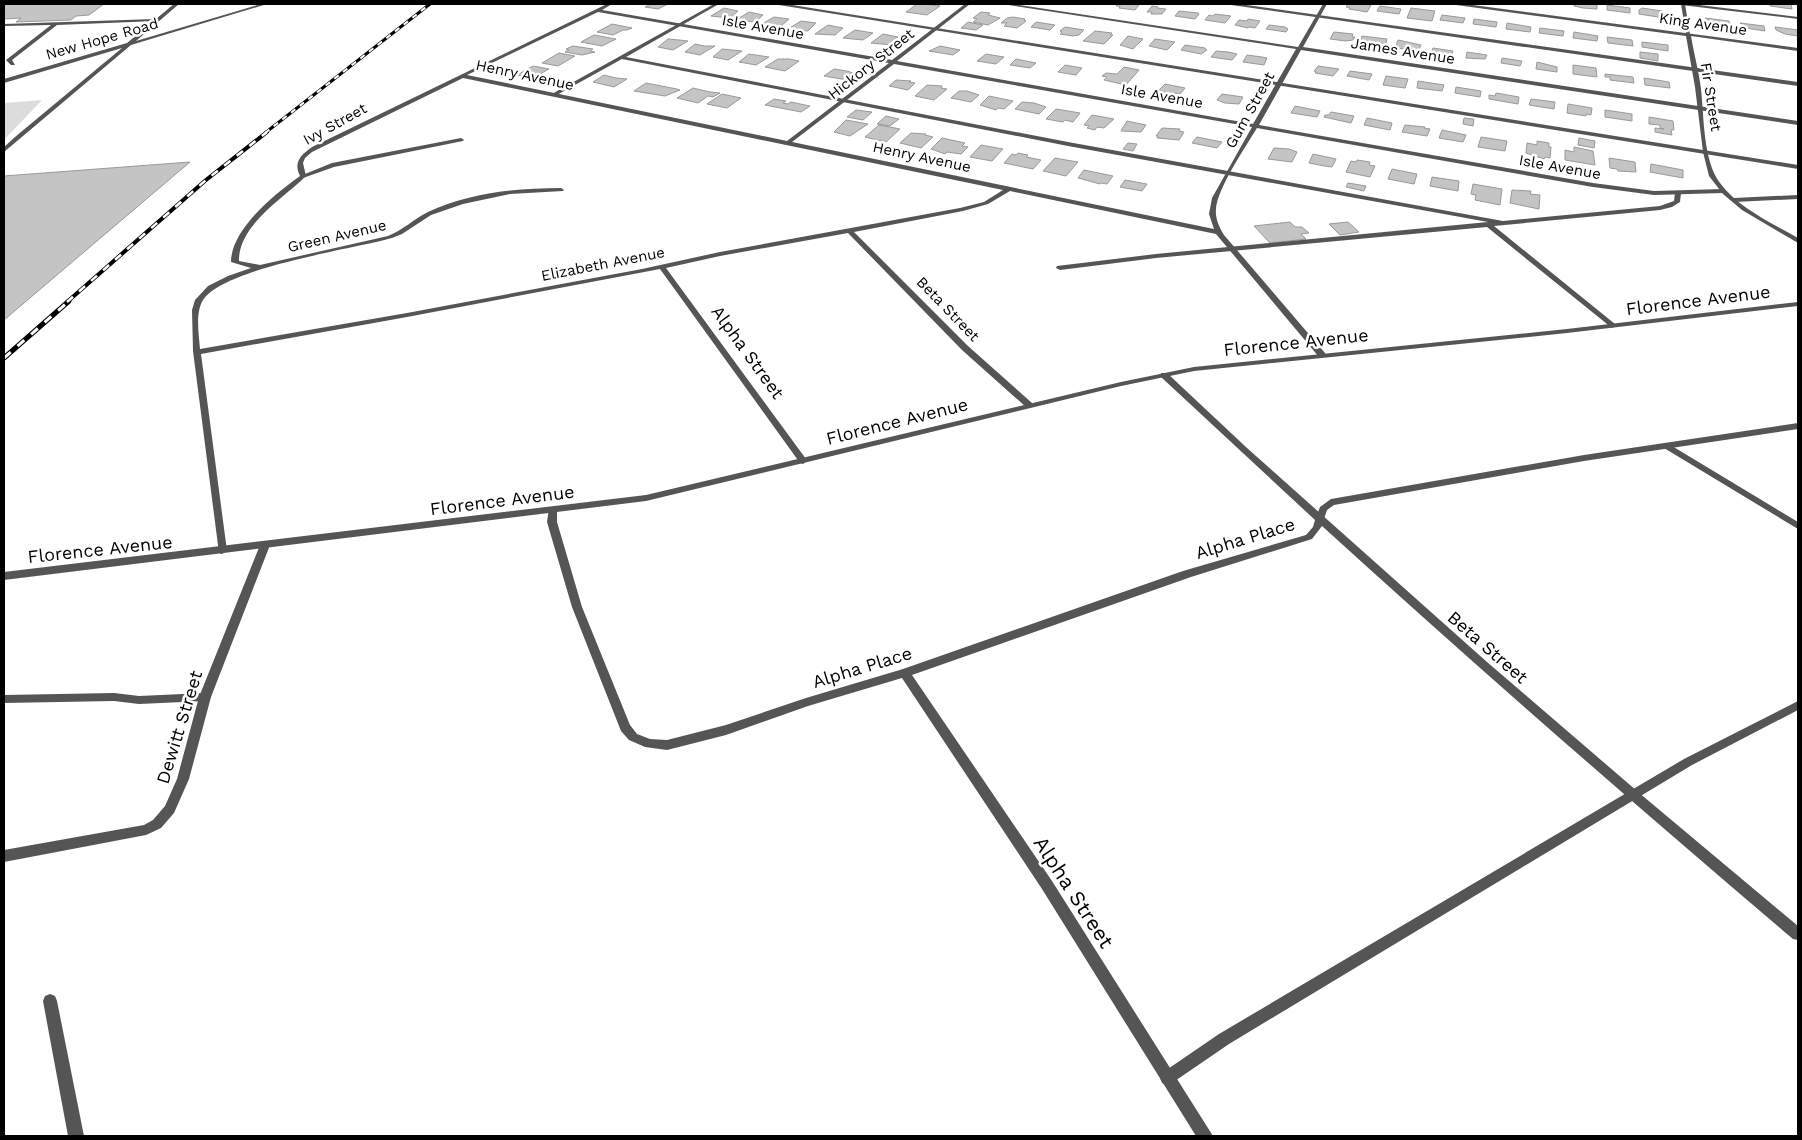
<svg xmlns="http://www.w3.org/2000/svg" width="1802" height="1140" viewBox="0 0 1802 1140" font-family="'Work Sans',sans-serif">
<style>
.green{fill:#dcdcdc}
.building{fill:#c4c4c4;stroke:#999}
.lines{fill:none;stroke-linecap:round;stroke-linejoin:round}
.service{fill:#555;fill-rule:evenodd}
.minor{fill:#555;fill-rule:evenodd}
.tertiary{fill:#555;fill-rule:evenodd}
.rail-far2-casing{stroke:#000;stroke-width:3}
.rail-far1-casing{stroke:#000;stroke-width:4}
.rail-casing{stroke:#000;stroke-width:5}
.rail-far2{stroke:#fff;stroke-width:2;stroke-dasharray:5.5;stroke-linecap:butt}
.rail-far1{stroke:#fff;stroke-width:2.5;stroke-dasharray:8;stroke-linecap:butt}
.rail{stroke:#fff;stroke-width:3;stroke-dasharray:9;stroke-linecap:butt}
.labels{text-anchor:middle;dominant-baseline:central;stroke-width:5;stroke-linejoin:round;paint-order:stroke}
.far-street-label{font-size:15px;fill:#000;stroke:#fff}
.street-label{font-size:18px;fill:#000;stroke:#fff}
.near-street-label{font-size:21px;fill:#000;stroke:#fff}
</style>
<rect width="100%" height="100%" fill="#fff"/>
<!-- green -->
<path class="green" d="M42,100L4,140V103Z"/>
<!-- building -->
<path class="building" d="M4,4H104L89,15L76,16L71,20L16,22L21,18L4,19Z
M651,4H668L658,9L645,7Z
M917,4H925L940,6L927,15L906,12Z
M1118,4H1127L1139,5L1135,10L1119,8L1120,6H1116Z
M1348,4H1362L1371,5L1367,12L1349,9L1350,8L1346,7Z
M1574,4H1597V9L1583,8L1574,6Z
M1770,4H1791L1792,9L1770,6Z
M1607,5L1630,8V13L1607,10Z
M1152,6L1158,7L1157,8L1166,9L1162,14H1151L1152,12H1147Z
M1380,6L1401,9L1399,14L1377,11Z
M724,8L738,11L730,18L711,16Z
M1411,8L1435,11L1432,21L1407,18Z
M1642,8L1662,11L1664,18L1639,14V10Z
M1179,11L1198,13L1199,14L1195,19L1175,16Z
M749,12L763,15L755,22L736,20Z
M981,12L990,13L988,15L1000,18L988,25L973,22L977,19L973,18Z
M1215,14L1231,16L1225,23L1205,20L1209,15L1213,16Z
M1442,15L1465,18L1463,23L1440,20Z
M774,17L789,19L781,26L762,24Z
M1013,17L1025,19L1024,20L1026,21L1017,28L1004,26L1007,23H1001L1007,18Z
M1705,18L1729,21L1730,26L1711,24L1710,21Z
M1248,19L1260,21L1255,28L1249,27L1248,28L1235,25L1239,20L1247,21Z
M1474,19L1497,22L1496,27L1473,24Z
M801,21L816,23L808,31L788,29Z
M968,22L983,25L976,30L961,28Z
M1036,22L1055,25L1050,30L1031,27Z
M1507,23L1531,27L1530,32L1506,29Z
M1740,23L1764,26L1765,31L1745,28V25Z
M612,24L632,28L627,30H623L613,35L597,32Z
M828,25L843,28L835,35L815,34Z
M1269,25L1285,27L1288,29L1286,32L1266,29Z
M1065,27L1084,30L1079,35L1073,36L1060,34L1062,32L1060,31Z
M1775,27L1798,30V36L1785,34L1776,30Z
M1540,28L1564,31L1563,36L1539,33Z
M855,30L873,33L863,40L843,38Z
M1095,31L1112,33L1110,35H1113L1104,44L1083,41Z
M1334,32L1353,34L1352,37H1355L1353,40L1346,41L1330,39Z
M1574,32L1598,36L1597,41L1573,38Z
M883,34L898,37L894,40L897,41L892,45L871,43Z
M594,35L616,39L602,46L581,42Z
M1128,36L1143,39L1133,49L1120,45Z
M1362,36L1387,39L1385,46L1360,43Z
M1607,37L1632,40L1633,46L1608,43Z
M668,39L679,40L688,41L673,50L658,47Z
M1155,39L1175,42L1167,50L1149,46Z
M1398,40L1421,45L1418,51L1397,48L1398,46H1396Z
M1642,42L1668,45V51L1642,47Z
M695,44L704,46H715L700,55L685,52Z
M1185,45L1205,48L1207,50L1201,54L1181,50Z
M573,46L593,49L590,51L595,52L582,55L565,52L569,50L566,49Z
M940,46L960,50L953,55L929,51Z
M1433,48L1453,51L1451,56H1443L1431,53Z
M722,49L742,51L728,60L713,57Z
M1216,51L1228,52L1237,54L1232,60L1211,57Z
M1467,52L1487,55L1485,59L1466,58Z
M1640,52L1658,54V61L1640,58Z
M559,53L575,56L558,66L542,63Z
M749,54L769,57L756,65L739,62Z
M986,54L1004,57L996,64L977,61Z
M1247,55L1262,57L1267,58L1264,65L1243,62Z
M1502,58L1522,61L1520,66L1501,63Z
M778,59H789L799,61L785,71L765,67Z
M1016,59L1036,63L1030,68L1010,65Z
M1537,62L1557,67V72L1536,69Z
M1065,65L1082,68L1076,75L1058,72Z
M1573,65L1596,68L1597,77L1573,74Z
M533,66L549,69L533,78L517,75Z
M1318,66L1339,69L1333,76L1315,73L1316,72L1314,71Z
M1124,67L1139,70L1126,85L1104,80L1107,77L1102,76L1106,73L1117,74Z
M834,69L847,71L856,74L847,80L824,76Z
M1350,71L1372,74L1369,80L1347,76Z
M1605,74L1633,77L1634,83L1610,80V77H1605Z
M604,75L616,78L627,79L614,87L593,82Z
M1386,76L1408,79L1405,88L1383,85Z
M1644,78L1669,82L1670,88L1645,85Z
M896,80L911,81L909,82L915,83L908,90L889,86Z
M1418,81L1444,85L1442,91L1417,88Z
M646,83L677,89L680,90L665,96L634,91Z
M1165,84L1185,88L1180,94L1174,93L1173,95L1159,90Z
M927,85L942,86L941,88L947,89L934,100L915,96Z
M1456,87L1481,91L1480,97L1455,93Z
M693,88L710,92L720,93L713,97L708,96L698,103L677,98Z
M959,91H967L979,95L971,102L951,98Z
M1496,93L1519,97L1518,104L1489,99V95L1495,96Z
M722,94L741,98L727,108L707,104Z
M1222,94L1243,97L1239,104L1225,103L1217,100Z
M989,96L1013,101L1004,109L998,108L996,110L980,105Z
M774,99L786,101L783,103L788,104L791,102L810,106L801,112L765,105Z
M1531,99L1555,102L1554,109L1529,105Z
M1022,102L1034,103L1046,107L1039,114L1015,109Z
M1568,104L1592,108L1591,115L1586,114V116L1567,113Z
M1295,106L1320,111L1317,117L1291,113Z
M1056,109L1080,113L1073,122L1065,120L1063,122L1046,119Z
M856,110L872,112L863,120L847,117Z
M1605,110L1632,114V121L1605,117Z
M1331,112L1354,116L1351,123L1324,117L1325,115H1329Z
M1092,115L1114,119L1104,128L1097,127L1095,130L1087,128L1089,126L1084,125Z
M886,116L899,119L890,126L877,124Z
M1649,117L1673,121L1674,130H1671L1672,135L1655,132V128L1664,129L1660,128V125L1649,124Z
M1367,118L1392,123L1390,130L1364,125Z
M1464,118L1474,119L1473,126L1463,124Z
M846,120L868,124L850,136L834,132Z
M1127,121L1146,125L1141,132L1121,131Z
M879,125L900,129L886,142L865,137Z
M1405,125L1425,127L1424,128L1430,129L1427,136L1402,132Z
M1162,128L1180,129L1179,131L1184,132L1179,140L1157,138L1158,136H1156Z
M1442,130L1466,135L1463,142L1439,138Z
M911,133L926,134L925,135L933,137L921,148L900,143Z
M1197,137L1222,142L1217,148L1192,143Z
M1481,137L1507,141L1505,151L1478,147Z
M942,138L965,143L962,146L968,147L961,154L947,152L945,154L931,149Z
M1579,138L1595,141L1594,148L1578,145Z
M1537,141L1549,143V147H1551L1550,158L1545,157L1544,159L1526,153L1527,143L1537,145Z
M1128,143L1137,144L1133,151L1123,149Z
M981,145L1003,149L992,161L970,157Z
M1574,147L1593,151L1595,165L1565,160V150L1574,152Z
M1274,148L1289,149L1297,152L1292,162L1268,159Z
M1018,153L1028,155L1026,157L1041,160L1033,169L1004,163L1012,154L1016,155Z
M1313,154L1336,159L1332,167L1324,166L1309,163Z
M1055,158L1066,160L1078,162L1066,176L1043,171Z
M1609,158L1635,162L1636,172L1618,171L1617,169L1610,168Z
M1357,160L1370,162L1369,165L1375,166L1370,177L1346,172L1351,161L1356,162Z
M190,162L4,320V176Z
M1651,164L1683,170V178L1650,172Z
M1392,169L1417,174L1414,184L1388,179Z
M1084,170L1113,176L1107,184L1101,183L1100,184L1078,178Z
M1432,177L1459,181L1458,191L1430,186Z
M1125,180L1147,184L1142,191L1120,187Z
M1348,183L1366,186L1364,191L1346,187Z
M1473,184L1502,189L1500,205L1475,200L1476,195L1471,194Z
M1512,190L1531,191L1530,194L1540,195L1539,209L1510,203Z
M1290,222L1295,227H1302L1309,233L1301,234L1306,239L1270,243L1254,226Z
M1348,222L1359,232L1340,235L1329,224Z"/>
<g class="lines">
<!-- service -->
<path class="service" d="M714,4H719L626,57L1068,142L1503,221L1660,206L1674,201L1675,193L1678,191L1681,193L1680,202L1672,207L1660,210L1494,226L1615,324L1616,326L1612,328L1487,227L1156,258L1060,270L1056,268L1057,266L1156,254L1488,222L1068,146L622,59L555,96L550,95Z
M777,4H786L1798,165V169L779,5Z
M1229,4H1239L1798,82V86L1231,5Z
M1679,4H1691L1798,17V19L1681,5Z
M155,19L157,21L57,25L12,60L15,65H11L6,60L51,25L4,26V24Z
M461,138L464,140L463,141L334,167L303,178L300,176L332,163Z
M1798,195V199L1734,202L1731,200L1734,198Z
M1798,423V429L1584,461L1334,505L1327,510L1323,522L1320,523L1315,520L1320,507L1331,499L1584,455Z
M114,693L139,696L205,693L209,694L211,697L209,700L205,701L139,704L114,701L4,703V695Z
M1798,701V710L1692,765L1229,1044L1172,1083L1167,1085L1162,1083L1160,1078L1162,1073L1219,1034L1684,759Z"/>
<!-- minor -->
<path class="minor" d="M174,4H179L136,41L261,4H267L131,45L4,152V147L15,137L122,48L4,83V79L127,43Z
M607,4H612L602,10L892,60L965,4H970L897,61L1253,124L1296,49L1002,4H1012L1298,47L1323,4H1327L1303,47L1798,121V125L1301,50L1259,125L1593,183L1654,191L1723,189L1726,191L1723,193L1654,195L1593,187L1257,128C1246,146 1217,189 1216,209C1215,218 1219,227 1224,235L1325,353L1326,355L1322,357H1319L1216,234L1010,191L988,204L963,211L854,232L968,346L1032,403L1033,405L1029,408L1026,407L962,350L848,233L720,256L666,268L806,459L807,461L803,464L800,463L660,269L407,317L201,354L227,551L222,554L219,553L193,351L192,310L195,300L208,286L228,276L251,268L231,262C231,229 275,194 300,176C293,162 301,155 312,147ZM598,12L889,63L787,141L467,75ZM894,64L1252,127L1212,198L1209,214L1214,229L792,142ZM463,78L1003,190L984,202L960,208L720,252L642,269L407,313L200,349C199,335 195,313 203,300C223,268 353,249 392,238L402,234L431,215L463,204L510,194L563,191L564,190L561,188C516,188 469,193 428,212C414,219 403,230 388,236L260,265L239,261C238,225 284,198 306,176L303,163L305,158L312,152Z
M1681,4H1685L1690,35L1686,34Z
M1161,373H1167L1247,448L1487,662L1644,797L1798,926V940L1793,939C1634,804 1477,667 1322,526L1312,539L1191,577L912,675L1052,881L1213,1136H1196L1042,889L902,678L808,706L726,735L667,750L645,747L629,740L621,731L572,607L547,522L549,508L552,507L557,510V522L582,607L630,725L637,734L650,739L667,740L726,725L806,698L903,669L1183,571L1306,535L1313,527L1315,520L1161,377Z
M1667,443L1798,522V529L1664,448L1663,446Z
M265,542L270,545L211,697L189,779L174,813L161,828L146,835L4,862V850L144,825L153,820L165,806L177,779L199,697L260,545Z
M50,994L55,996L57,1001L84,1136H68L43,1001L45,996Z"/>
<!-- tertiary -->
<path class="tertiary" d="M1454,4H1465L1798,48V51L1691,36C1694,54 1699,72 1701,89C1704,116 1703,161 1720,183C1738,208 1772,223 1798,238V243L1742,210L1723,194L1709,176L1703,152L1695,87L1686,36L1456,5Z
M1798,302V306L1567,333L1194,371L1121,386L646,501L4,580V572L646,495L1121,382L1194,367L1567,329Z"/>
<defs>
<path id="rail-far2" d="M265,133L430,4"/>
<path id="rail-far1" d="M67,302L206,180L267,132"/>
<path id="rail" d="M4,358L69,301"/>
</defs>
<!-- rail-far2 casing -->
<use href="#rail-far2" class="rail-far2-casing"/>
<!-- rail-far1 casing -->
<use href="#rail-far1" class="rail-far1-casing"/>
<!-- rail casing -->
<use href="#rail" class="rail-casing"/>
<!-- rail-far2 -->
<use href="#rail-far2" class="rail-far2"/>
<!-- rail-far1 -->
<use href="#rail-far1" class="rail-far1"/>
<!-- rail -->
<use href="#rail" class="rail"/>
</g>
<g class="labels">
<!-- far-street labels -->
<g class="far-street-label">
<text transform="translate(1703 24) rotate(8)">King Avenue</text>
<text transform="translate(763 27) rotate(10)">Isle Avenue</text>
<text transform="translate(102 39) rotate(-16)">New Hope Road</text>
<text transform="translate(1403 51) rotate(9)">James Avenue</text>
<text transform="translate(871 64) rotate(-38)">Hickory Street</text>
<text transform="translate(525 75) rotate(12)">Henry Avenue</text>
<text transform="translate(1162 96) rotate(10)">Isle Avenue</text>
<text transform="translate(1711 97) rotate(81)">Fir Street</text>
<text transform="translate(1250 110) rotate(-61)">Gum Street</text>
<text transform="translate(335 124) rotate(-29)">Ivy Street</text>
<text transform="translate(922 157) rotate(12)">Henry Avenue</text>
<text transform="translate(1560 167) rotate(10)">Isle Avenue</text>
<text transform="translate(337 236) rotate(-13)">Green Avenue</text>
<text transform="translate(603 264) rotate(-11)">Elizabeth Avenue</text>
<text transform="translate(948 309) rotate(46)">Beta Street</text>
</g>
<!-- street labels -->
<g class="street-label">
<text transform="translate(1698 300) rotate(-7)">Florence Avenue</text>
<text transform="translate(1296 342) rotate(-6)">Florence Avenue</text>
<text transform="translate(748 352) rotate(54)">Alpha Street</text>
<text transform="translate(897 421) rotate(-14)">Florence Avenue</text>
<text transform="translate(502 500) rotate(-7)">Florence Avenue</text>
<text transform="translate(1245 538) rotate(-17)">Alpha Place</text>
<text transform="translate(100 549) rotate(-6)">Florence Avenue</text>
<text transform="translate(1488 647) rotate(41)">Beta Street</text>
<text transform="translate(862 667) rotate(-17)">Alpha Place</text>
<text transform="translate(179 727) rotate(-73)">Dewitt Street</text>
</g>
<!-- near-street labels -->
<g class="near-street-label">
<text transform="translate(1074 892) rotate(57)">Alpha Street</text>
</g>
</g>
<!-- border -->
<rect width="1802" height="1140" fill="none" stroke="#000000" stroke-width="10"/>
</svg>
